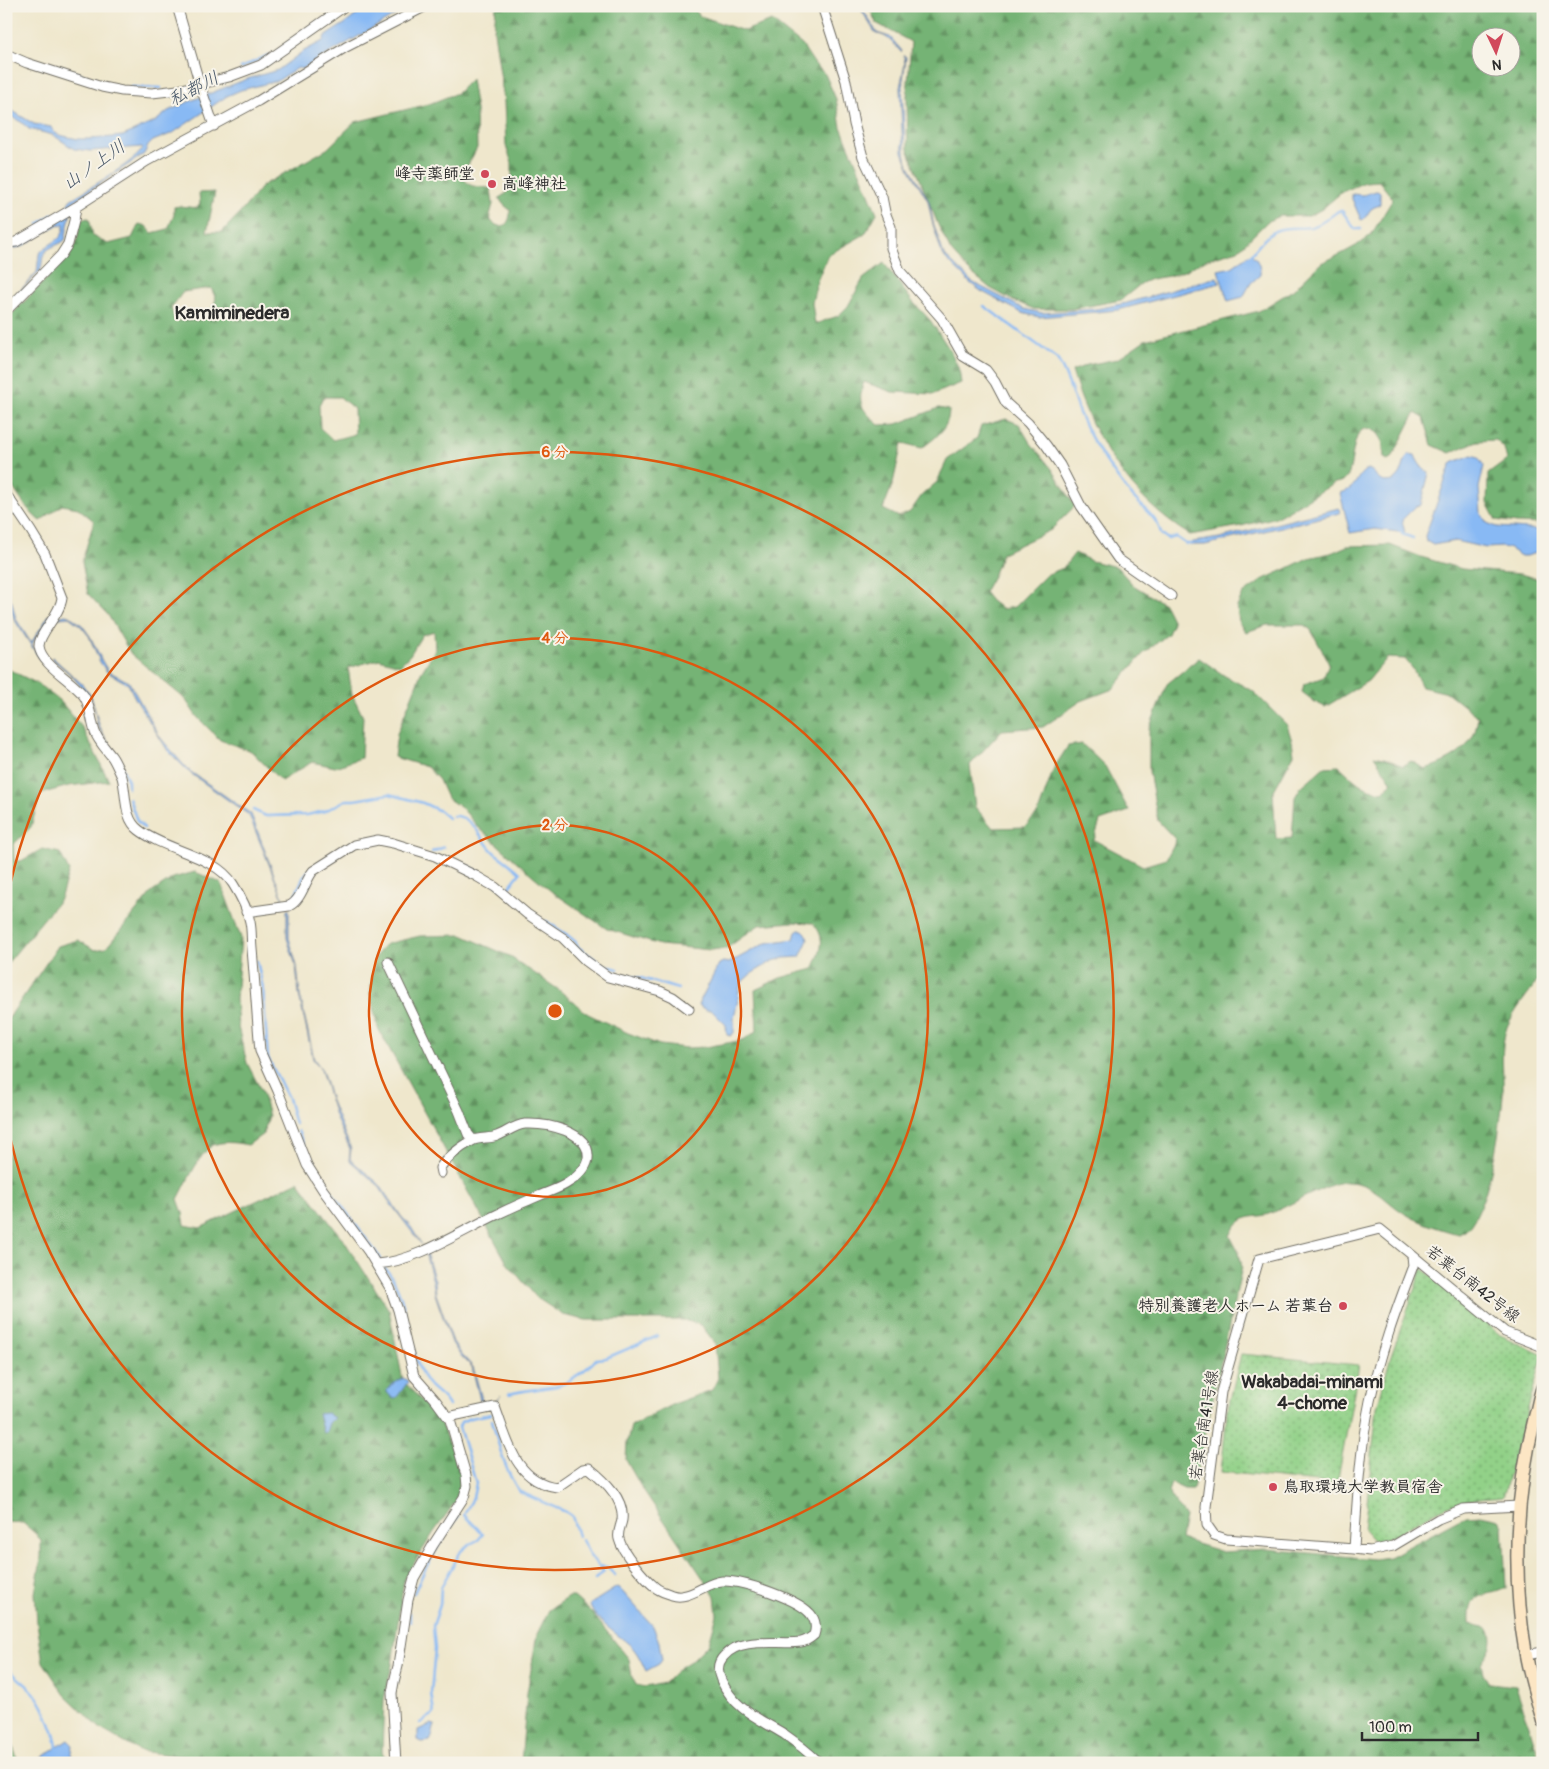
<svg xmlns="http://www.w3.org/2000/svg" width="1549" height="1769" viewBox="0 0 1549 1769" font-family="Pangolin,'Klee One',sans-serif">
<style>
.grass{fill:url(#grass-dots);stroke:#5e7e5a}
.forest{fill:url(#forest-firs);stroke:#506f50;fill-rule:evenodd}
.water{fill:#88b9f4;stroke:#5a7290}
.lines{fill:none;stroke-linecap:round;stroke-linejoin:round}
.stream{stroke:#88b9f4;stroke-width:2.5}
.street-casing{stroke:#706d63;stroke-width:11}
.secondary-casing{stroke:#706d63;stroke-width:15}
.street{stroke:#fff;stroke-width:9}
.secondary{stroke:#fce6c4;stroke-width:12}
.ring{fill:none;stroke:#df570e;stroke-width:2.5}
.poi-dot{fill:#d1495b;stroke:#f7f3e8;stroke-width:2}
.labels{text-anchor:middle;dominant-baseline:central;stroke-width:4;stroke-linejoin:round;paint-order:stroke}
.poi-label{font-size:16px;font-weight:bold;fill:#2b2b2b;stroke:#f7f3e8;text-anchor:end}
.street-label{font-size:16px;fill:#2b2b2b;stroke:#f7f3e8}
.water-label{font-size:18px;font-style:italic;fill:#475667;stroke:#f7f3e8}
.neighbourhood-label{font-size:18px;font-weight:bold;fill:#2b2b2b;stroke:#f7f3e8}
.quarter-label{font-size:19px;font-weight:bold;fill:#2b2b2b;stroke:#f7f3e8}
.centre{fill:#df570e;stroke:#f7f3e8;stroke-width:2.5}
.ring-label{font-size:15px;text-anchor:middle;font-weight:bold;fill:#df570e;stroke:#f7f3e8;stroke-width:4;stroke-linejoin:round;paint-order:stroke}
</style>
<defs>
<pattern id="grass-dots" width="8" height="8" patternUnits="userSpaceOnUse" patternTransform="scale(1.25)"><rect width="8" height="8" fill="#92d188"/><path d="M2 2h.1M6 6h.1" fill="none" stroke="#77aa6f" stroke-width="1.8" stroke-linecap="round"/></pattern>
<pattern id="forest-firs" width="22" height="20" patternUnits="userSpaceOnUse" patternTransform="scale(1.25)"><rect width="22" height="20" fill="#75b374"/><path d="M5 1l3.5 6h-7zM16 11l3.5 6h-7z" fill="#60925f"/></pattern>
</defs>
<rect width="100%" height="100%" fill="#f7f3e8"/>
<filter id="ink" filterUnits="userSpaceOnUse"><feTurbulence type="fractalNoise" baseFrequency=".02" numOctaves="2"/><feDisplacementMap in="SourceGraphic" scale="10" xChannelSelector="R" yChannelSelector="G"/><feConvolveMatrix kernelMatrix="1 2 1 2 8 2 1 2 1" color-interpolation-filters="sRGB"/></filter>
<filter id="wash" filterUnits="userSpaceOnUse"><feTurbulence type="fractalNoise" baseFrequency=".0096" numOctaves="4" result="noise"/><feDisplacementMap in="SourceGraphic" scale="20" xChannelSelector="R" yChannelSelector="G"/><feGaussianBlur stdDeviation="1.12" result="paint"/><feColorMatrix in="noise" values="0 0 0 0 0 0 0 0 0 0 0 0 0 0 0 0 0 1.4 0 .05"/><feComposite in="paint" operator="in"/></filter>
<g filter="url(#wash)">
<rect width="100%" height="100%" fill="#efe7cc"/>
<!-- grass -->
<path class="grass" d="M1422,1268L1500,1335L1543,1355L1503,1497C1488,1499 1470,1498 1456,1503C1427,1512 1404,1534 1375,1542L1364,1530L1377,1408L1390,1359Z
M1241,1354L1359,1365L1337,1484L1221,1472L1227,1413Z"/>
<!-- forest -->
<path class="forest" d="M496,6H689L694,9L700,16L744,31L772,21L802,45L814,63L825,74L836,99L841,127L877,213L865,234L828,255L817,281L812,303L815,324L838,316L848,306L863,279L884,263L912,301L930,320L950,350L959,369L961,383L934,394L892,392L864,382C856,405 863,410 879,425L897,424L939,408L949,410C949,429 936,437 922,448L902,443L893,483L883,509L899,517L910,512L922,495L937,482L947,460L977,438L981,426L1006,419L1019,424L1029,441L1052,469L1075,506L1051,530L1002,553L993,576L984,592L991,601L1002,609L1014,607L1046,575L1063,568L1075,553L1091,561L1117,567L1133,585L1164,604L1173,622L1168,634L1143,654L1113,689L1081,701L1043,727L1002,730L970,765L975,807L993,828L1025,827L1038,813L1054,768L1068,746L1082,744L1105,766L1129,811L1100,821L1094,840L1143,866L1166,859L1176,840L1158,821L1149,771V729L1167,684L1199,658L1225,676L1253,691L1287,725L1292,741L1294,754L1273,792L1276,839L1292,838L1295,797L1301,787L1324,767L1339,766C1354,779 1362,790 1383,792L1392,782L1374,756L1384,758L1403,766L1411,761L1425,769C1444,763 1463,755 1473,736C1476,731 1477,723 1478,717L1448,693L1422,687L1413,669L1405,659L1387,658L1368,681L1325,707L1315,702L1302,692L1304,684L1324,677L1329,663L1311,630L1304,625H1267L1246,632L1239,623L1237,607L1243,594L1264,579L1286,569L1308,558L1331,553L1347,546L1390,545L1421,557L1462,569L1520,574L1543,580V976L1539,979C1530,991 1512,1014 1507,1027C1499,1049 1504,1071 1503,1094C1501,1126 1489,1207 1467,1229C1465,1232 1461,1233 1458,1234C1440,1229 1420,1223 1404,1213C1384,1201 1373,1181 1344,1182C1331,1182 1288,1206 1274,1212C1254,1221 1241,1210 1230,1236L1239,1253L1242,1267L1193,1489H1184L1171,1483L1168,1492L1185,1516L1181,1539L1223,1552L1266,1549L1374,1559L1389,1557L1466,1516L1481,1515L1499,1519L1503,1525L1506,1588C1484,1599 1468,1589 1470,1624L1484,1627L1490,1631C1495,1644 1489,1651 1481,1663L1483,1674L1489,1683L1516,1686L1541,1763H521L527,1693L537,1634L549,1610L569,1597H574L591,1612L629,1659L632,1677L636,1685L646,1687L664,1683L679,1668L692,1660L709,1643L717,1615L715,1596L640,1485L626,1460L627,1442L631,1426L673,1404L712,1390L718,1378L715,1343L701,1325L684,1320H586L563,1315L537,1298L507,1263L378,1028L370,994L375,957L386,944L420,936L462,935L509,956L559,990L588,1014L628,1033L660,1045L687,1048L706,1047L743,1040L757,1031L755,990L780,978L813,969C821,951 827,939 813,923L793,922L759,925L727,948L711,950L660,945L607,929L551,891L517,862L477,826L463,809L447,798L439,780L427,767L394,757L397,734L421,673L435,650L434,631L422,635L410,655L400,665L379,659L348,668L352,694L363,717L361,758L335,767L312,762L281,781L251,751L220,740L197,717L185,699L131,654L108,615L88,594L82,562L94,521L78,508L62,505L40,521C29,513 11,487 6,474V320L63,262L76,245L81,219L89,218L93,236L108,244L132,238L139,224L146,226L152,233L168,229L174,215V207L180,206L197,208L200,204L199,193L215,192L207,232H222L241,212L262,186L327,149L355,122L429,104L457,93L471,79L476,110L477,148L462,176C471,191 477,184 491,189L493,204L490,215L491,221C502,232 511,224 510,210L503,204L499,198L507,193L512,181V163L506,146L504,102L494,31ZM211,288L216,299L212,309L201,320L175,321L171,308L183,292ZM323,397H340L354,409L355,434L333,440L320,428L319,405Z
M869,6H1543V524L1517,523L1496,520L1487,503L1488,474L1507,460L1504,448L1496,440L1477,441L1450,453L1432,445L1424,418L1415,413L1392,458L1388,460L1384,458C1383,448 1384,435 1373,430C1351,420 1354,464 1348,475C1346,481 1341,482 1335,483L1277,517L1241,526L1190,535C1131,500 1091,437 1072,371L1087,365L1117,359L1145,340L1259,311L1293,290L1321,263L1341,254L1356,246L1371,235L1393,199L1379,181L1365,182L1342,192L1322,209L1309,216H1279L1268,221L1238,250L1207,259L1184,271L1169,276L1151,279L1142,283L1121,300L1072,309H1034L1012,300L990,288L969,271L951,251L939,227L908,149L907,96L911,42L876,23ZM1482,38H1512V68H1482Z
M6,668L38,684L60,701L82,727L109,781L69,786L40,794L31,827L13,845L14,861H21L42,849L60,853L69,871L60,899L6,965Z
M195,872L221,883L241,938L236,999L238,1027L247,1063L262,1092L269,1116L263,1134L248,1145C238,1143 226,1141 216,1144C201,1148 186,1185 178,1199L183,1213L185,1225L200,1228L298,1181L345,1242L389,1310L403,1381L439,1419L461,1474L458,1498L434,1532L404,1579L392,1665L384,1699L382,1752L389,1763H246L180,1756L139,1751L101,1729L65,1695L43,1662L37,1623L35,1593L41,1559V1541L36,1534L23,1523L6,1522V1022L58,946L78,940L95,950L106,948L151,893L173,878Z
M6,1717L13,1747L19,1763H6Z"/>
<!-- water -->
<path class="water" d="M368,6H411L302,69L298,68L277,81L241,90L227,96L173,133L153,141L148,146L144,154L73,202L65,240C58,246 49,246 44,254C41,260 43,265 40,271L6,306L37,272L39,254C49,241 65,242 64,224L60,226L59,224L21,247L6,250V248C19,245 50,230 59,221C64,214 66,207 70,200C84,191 138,160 143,148L142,147L90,151L74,149L53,135L29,129L21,122L6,114V107L34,124L51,127L54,132L59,135L78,139H91L123,136L156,121L168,111L188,102L247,79L278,70L302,52L323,41L325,36L346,23Z
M859,6H861L877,33L890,37L902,51L901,52C894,44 888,35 876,34Z
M904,55L906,57L902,88L905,152L907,162L929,201L933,222L943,252L946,257L972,282L1024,309L1042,313L1096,309L1127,303L1217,277L1220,283L1118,310L1039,317L1022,313L981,291L970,283L945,258L941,251L932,221L928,201L910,170L903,152L900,88L905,63Z
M1376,191L1380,192V204L1371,209L1364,219L1361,220L1352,199V194L1363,195Z
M1250,254C1257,257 1261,267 1260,275L1251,283L1243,297L1228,301L1218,270L1232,267Z
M1409,454L1415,455C1417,461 1422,469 1429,473L1421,505L1414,508L1402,520L1405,533L1375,529L1350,533L1340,493C1360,488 1354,475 1368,469C1380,473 1374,485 1393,481C1406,471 1401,464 1409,454Z
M1472,455L1478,457L1484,466L1479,488L1481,514L1487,523L1497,527L1543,530V552L1535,553L1527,556H1521L1508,548L1502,547L1486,548L1455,541L1433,545L1426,541L1425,536L1451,464L1454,462Z
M1339,508L1340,513L1205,545H1190L1193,542L1220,538Z
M6,590L12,602L16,619L31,643L49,615L50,616L32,644L43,664L14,619Z
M65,615L70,616L82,625L90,636L102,661L108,671L129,682L160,737L181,762L191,772L251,814L284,901L249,815L190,773L168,751L136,700L128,684L107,672L100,662L89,636L81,626L69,617L59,618L58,617Z
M52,657L82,684L91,696L100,728L113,750L98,727L93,702L89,696L71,675L51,658Z
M289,909V938L297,966L300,996L314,1059L322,1070L331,1101L351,1149L350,1159L379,1184L401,1216L411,1227L422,1245L390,1203L378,1185L349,1160L350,1149L336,1119L321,1070L313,1059L299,995L296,966L287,938V910Z
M799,930H803L806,933L808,940L800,957L784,958L773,961L751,974L743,981L739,989L738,1000L734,1017V1033L730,1036L727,1035L726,1025L711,1010H706L698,1005L719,964L723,962L729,963L766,943L794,939L796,932Z
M425,1253H426L435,1281L436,1294L453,1342L461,1354L473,1367L483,1403L495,1401L501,1395L495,1402L481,1404L472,1367L460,1355L452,1343L435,1294L433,1281Z
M403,1378L407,1380L408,1382L397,1397L393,1399L386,1391L390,1386Z
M327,1413L334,1418L329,1423L326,1432L323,1433L318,1414Z
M617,1587L620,1589L653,1626L659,1642L662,1660L659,1664L646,1671C642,1663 639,1655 632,1647C621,1636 593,1620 590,1605L592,1603Z
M431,1724L435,1725C433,1730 433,1737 430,1741L422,1742L418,1740V1730Z
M68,1740L73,1745L71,1760L72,1763H33Z"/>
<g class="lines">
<!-- stream -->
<path class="stream" d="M45,64L68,70L92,79
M241,68L268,55
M131,87L161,88
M39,224L53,214
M1250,256C1257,248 1265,236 1275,231C1287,226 1299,229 1311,227C1321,225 1330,217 1338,211H1342L1355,229H1361
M984,306L1057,359C1068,375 1072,395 1079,413C1088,433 1099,452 1112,470C1119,480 1127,491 1136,500C1146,511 1158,519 1161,534L1168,539L1176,537L1186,544H1193
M1402,534L1413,538
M120,763L128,781V788
M129,798L137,821L144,828
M253,810L266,816L307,815L325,811L346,800H355L389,794L423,803L440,811L448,818
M453,816C473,814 482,843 496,854C504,860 512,865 520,873L506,891L504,889
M432,852L444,847
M454,861L472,868L500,886
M295,895L304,876L308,871
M546,921L566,934L576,942L578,947L603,965L618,969
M257,961L263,988L268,1058L288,1098L295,1124
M625,975L641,978L678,989
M298,1131L305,1148L331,1191L381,1259
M385,1268C400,1286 404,1306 408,1330
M411,1338C414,1354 419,1374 430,1386C437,1393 445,1397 449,1406
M509,1394C525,1390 541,1389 557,1386C567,1384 590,1367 596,1359L606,1358L658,1336
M492,1420C499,1446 504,1470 520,1492L566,1512L572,1516L578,1536
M582,1540L590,1556L604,1572L595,1579
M600,1566L607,1567L615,1575
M414,1593C426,1566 440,1540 458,1517
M410,1622V1613
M6,1668C32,1689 40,1694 51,1726C54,1734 57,1740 57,1749
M420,1723L434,1714L431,1693L435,1649L433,1626L440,1605L441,1587L461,1551L468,1545L478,1540L483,1534L464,1515L473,1498L476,1483L459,1427L461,1422L470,1418L491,1414"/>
</g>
</g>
<g filter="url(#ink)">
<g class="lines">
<defs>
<path id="street" d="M177,6L200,85L214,126
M822,6L846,81L854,124L863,157L882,197L885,212L891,227V248L900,271L942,319L963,356L986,370L995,382L1006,403L1028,423L1046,445L1060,465L1081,506L1118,559L1171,596
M6,54L27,63L102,87L122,91L152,93L178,90L229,77L261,65L345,6
M6,243L16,242L76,207L147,161L258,101L346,47L426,6
M6,311L61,255L68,244L74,221L76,207
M6,494L31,531L45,554L62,598C60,615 39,633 39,646C41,665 73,681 84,696C91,707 91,720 95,732C98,741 106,749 112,757C116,763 119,771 122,777C127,795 123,818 139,830C166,851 215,855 233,884C240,895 248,911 250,922C252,931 251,940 252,949C255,983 257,1017 260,1051L278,1091L307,1165L323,1190L368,1251L390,1288L398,1310L414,1376L436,1401L450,1420L466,1475L467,1486L464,1497L433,1545L414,1578L408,1600L398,1666L394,1682L392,1693L396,1763
M246,912L289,906C301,901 305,881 313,871L354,845L378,840L393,843L435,856L476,876L495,887L527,914L563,938L586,961L608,977L660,991L673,997L689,1009
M388,962L459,1111L468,1134L473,1140
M1412,1255L1505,1332L1543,1347
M377,1264C414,1262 462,1231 496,1215C511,1208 526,1201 541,1195C550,1191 561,1188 569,1182C577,1177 586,1169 588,1159C591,1131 546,1123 525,1124C515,1125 507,1132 497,1136C490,1139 478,1137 472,1141C462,1146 446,1158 440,1168L441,1173
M448,1417L495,1407C508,1441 515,1482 557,1487L583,1469L589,1468C604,1480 625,1499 622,1520C621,1526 617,1532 619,1539C622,1552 644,1578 655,1587C659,1591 667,1593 672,1595C689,1601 706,1582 722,1581C742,1580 802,1600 812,1616C816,1622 816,1629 814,1635C810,1638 807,1641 801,1642C778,1645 741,1636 724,1656C717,1663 717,1671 721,1680C735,1710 758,1718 784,1734C797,1743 808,1752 820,1763
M1354,1549C1357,1500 1360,1449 1370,1401C1380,1354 1396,1310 1413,1266L1412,1255L1380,1229L1259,1259L1221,1392L1206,1507L1207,1525L1214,1535L1226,1539L1354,1549L1370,1551L1393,1546L1438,1519L1463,1509L1519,1506
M1526,1655L1543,1652"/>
<path id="secondary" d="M1543,1387C1539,1397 1538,1407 1535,1417C1515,1495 1512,1575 1526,1655C1530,1677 1537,1699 1543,1721"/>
</defs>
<!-- street casing -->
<use href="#street" class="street-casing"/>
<!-- secondary casing -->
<use href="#secondary" class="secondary-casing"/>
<!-- street -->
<use href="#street" class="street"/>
<!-- secondary -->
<use href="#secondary" class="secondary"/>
</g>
</g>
<!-- distance rings -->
<g class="ring">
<circle cx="555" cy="1011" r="186"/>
<circle cx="555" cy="1011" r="373"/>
<path d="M6 904A559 559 0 1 1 6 1118"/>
</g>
<!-- markers -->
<g class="poi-dot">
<circle cx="485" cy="174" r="5"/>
<circle cx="492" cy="184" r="5"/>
<circle cx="1343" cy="1306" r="5"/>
<circle cx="1273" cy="1487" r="5"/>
</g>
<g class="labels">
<!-- poi labels -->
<g class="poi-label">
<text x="475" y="174">峰寺薬師堂</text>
<text x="502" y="184" text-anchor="start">高峰神社</text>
<text x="1333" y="1306">特別養護老人ホーム 若葉台</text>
<text x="1283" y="1487" text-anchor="start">鳥取環境大学教員宿舎</text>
</g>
<!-- street labels -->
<g class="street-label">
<text transform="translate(1473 1284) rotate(38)">若葉台南42号線</text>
<text transform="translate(1204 1425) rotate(-81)">若葉台南41号線</text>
</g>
<!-- water labels -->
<g class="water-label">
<text transform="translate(194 89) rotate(-27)">私都川</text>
<text transform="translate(94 165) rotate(-35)">山ノ上川</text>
</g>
<!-- neighbourhood labels -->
<g class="neighbourhood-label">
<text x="1312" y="1382">Wakabadai-minami<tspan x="1312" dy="21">4-chome</tspan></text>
</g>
<!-- quarter labels -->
<g class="quarter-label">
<text x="232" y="313">Kamiminedera</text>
</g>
</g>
<circle cx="555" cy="1011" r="8" class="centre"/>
<g class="ring-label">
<text x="555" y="457">6 分</text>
<text x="555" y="643">4 分</text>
<text x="555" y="830">2 分</text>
</g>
<!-- margin -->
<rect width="1549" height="1769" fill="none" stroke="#f7f3e8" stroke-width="25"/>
<!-- north arrow -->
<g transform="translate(1496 52) rotate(176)"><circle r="24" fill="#f7f3e8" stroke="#a5a39c"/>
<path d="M0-4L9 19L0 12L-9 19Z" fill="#d1495b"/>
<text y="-8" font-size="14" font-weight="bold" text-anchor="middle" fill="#2b2b2b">N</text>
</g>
<!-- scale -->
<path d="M1362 1732v8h116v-8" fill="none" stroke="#2b2b2b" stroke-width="2.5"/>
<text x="1369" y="1732" font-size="15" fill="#2b2b2b" stroke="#f7f3e8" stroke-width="4" paint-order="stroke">100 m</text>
</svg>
